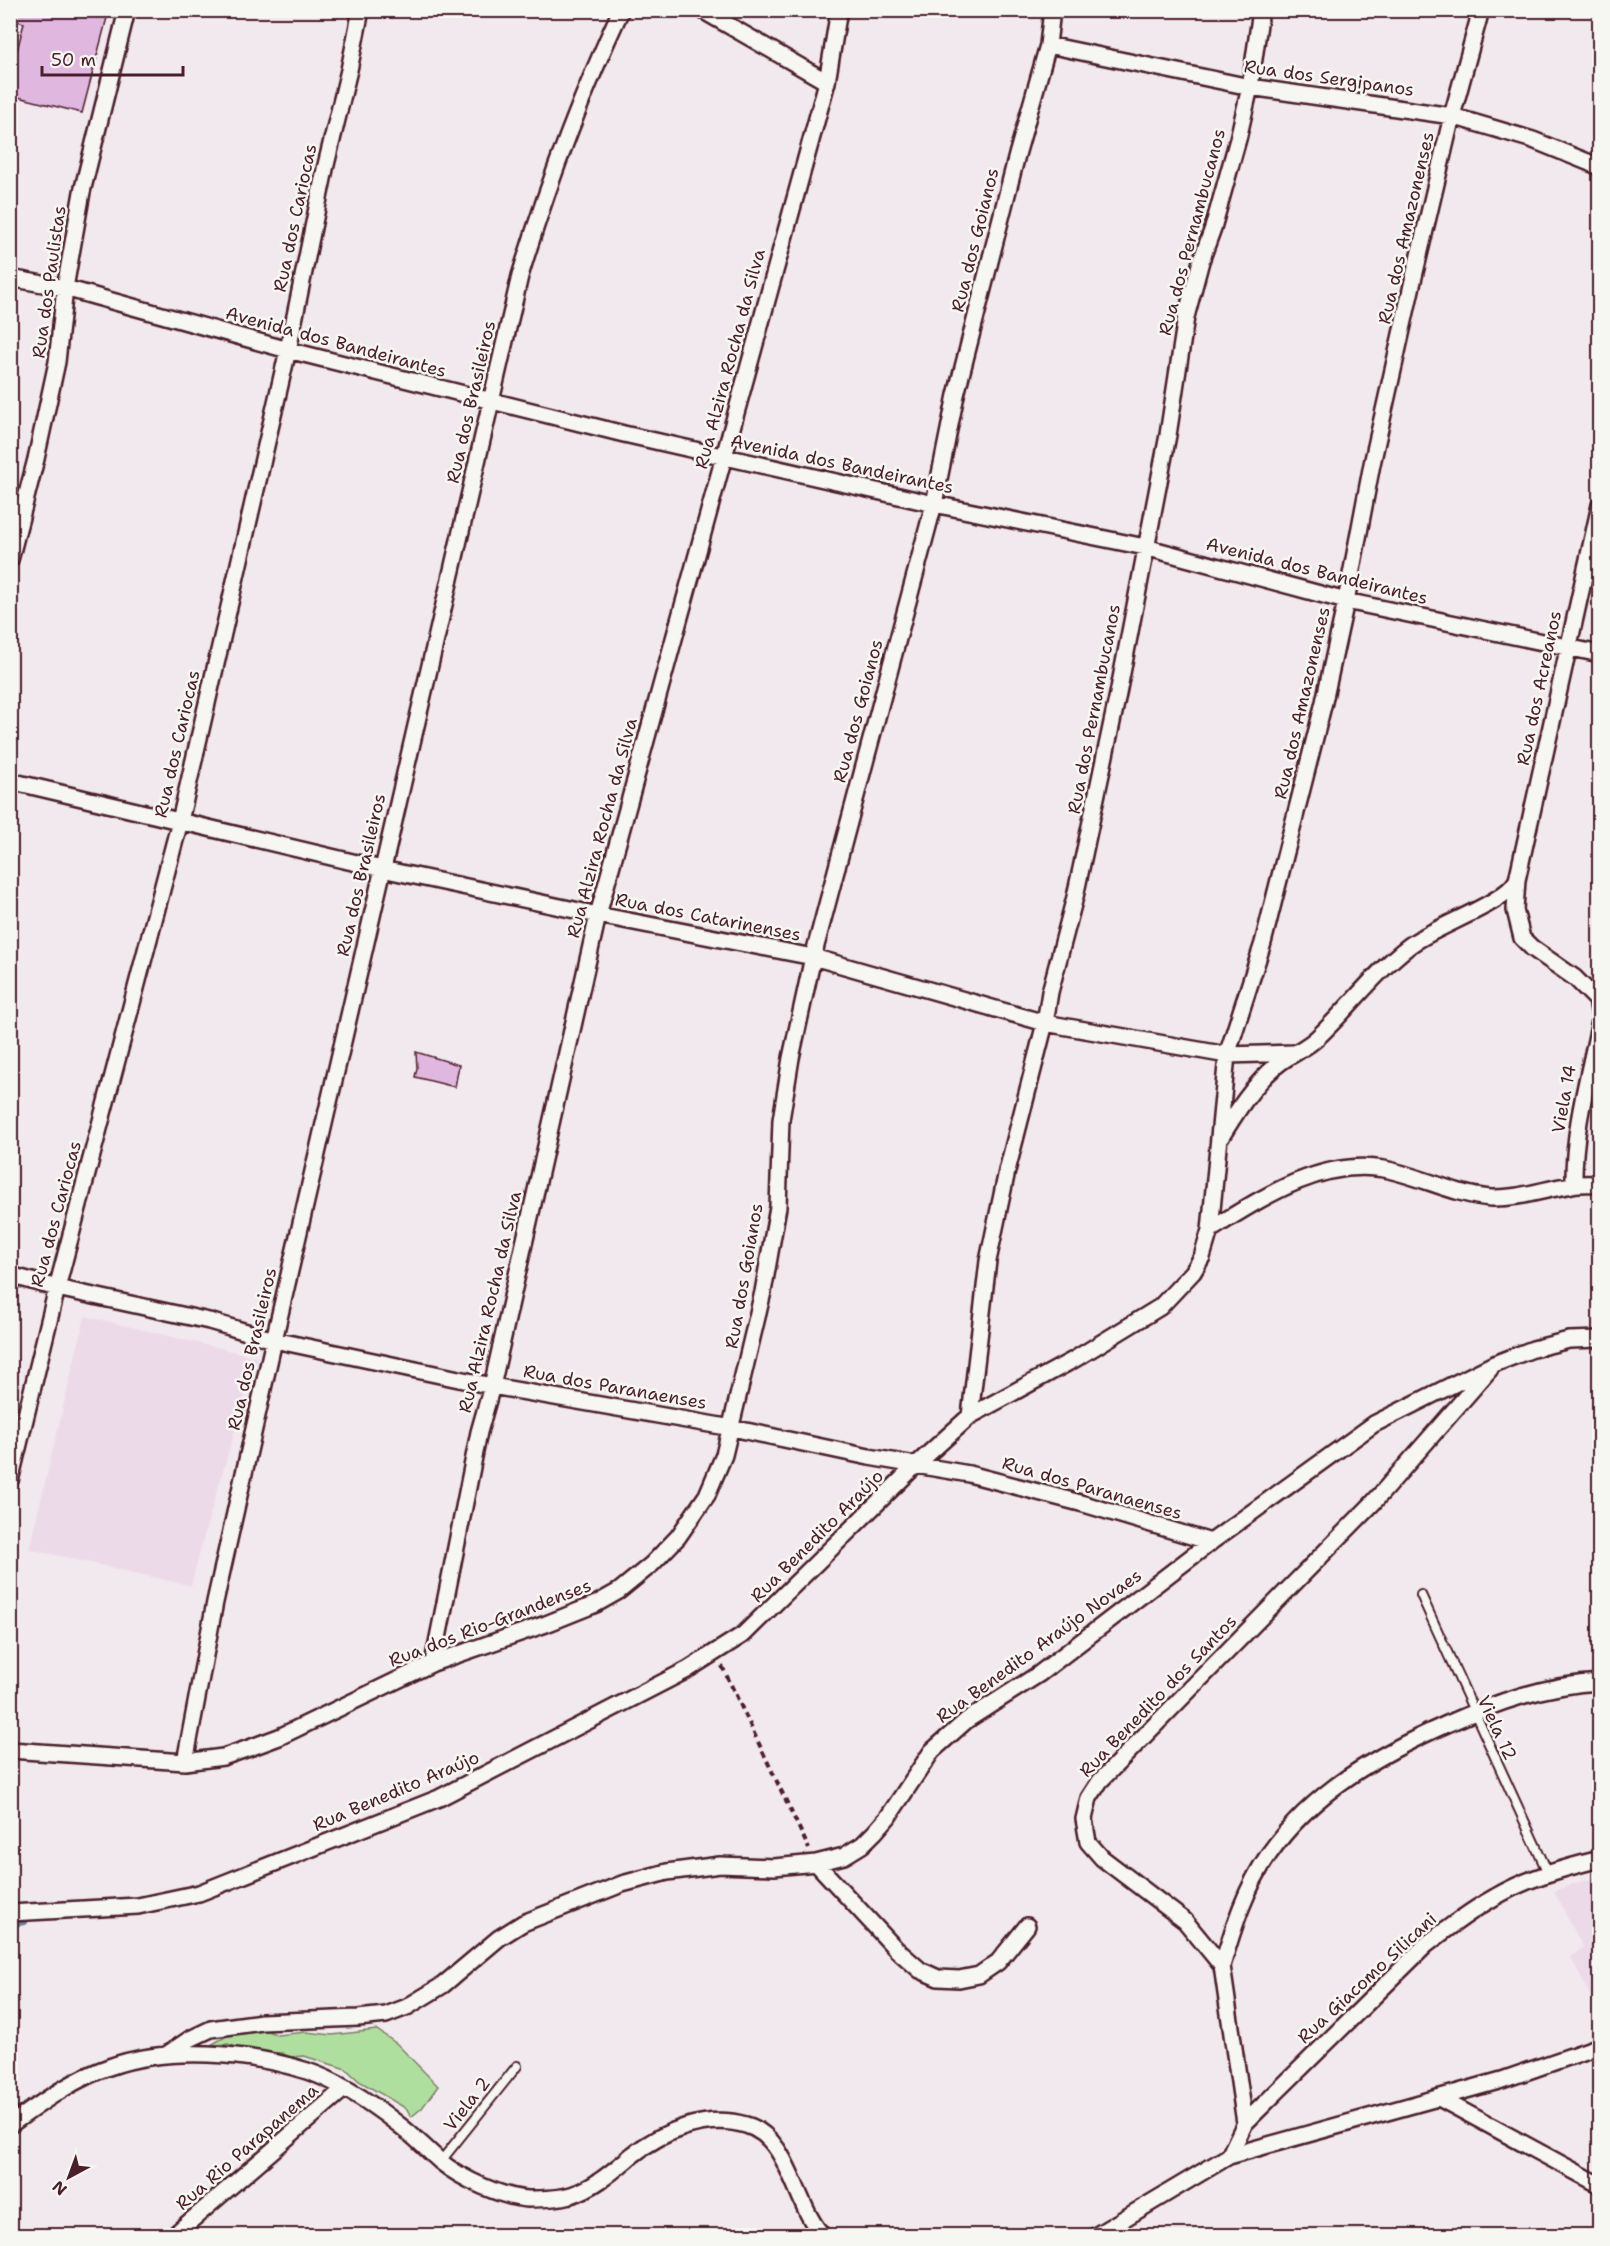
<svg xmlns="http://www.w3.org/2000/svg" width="1610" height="2246" viewBox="0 0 1610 2246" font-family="'Shantell Sans',sans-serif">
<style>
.built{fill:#eddae9}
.green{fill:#afdf9f;stroke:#7c7f65;stroke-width:1.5}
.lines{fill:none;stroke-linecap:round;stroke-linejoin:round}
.stream{stroke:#668393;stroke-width:6}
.building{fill:#e0b7de;stroke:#4a1f2b;stroke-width:1.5}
.service-casing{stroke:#4a1f2b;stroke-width:12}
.minor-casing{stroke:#4a1f2b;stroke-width:20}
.path{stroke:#4a1f2b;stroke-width:4;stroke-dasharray:6 4.5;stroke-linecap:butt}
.service{stroke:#f6f6f2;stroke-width:8}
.minor{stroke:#f6f6f2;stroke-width:15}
.labels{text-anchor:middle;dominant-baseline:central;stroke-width:5;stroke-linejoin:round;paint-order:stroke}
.street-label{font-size:18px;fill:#4a1f2b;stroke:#f6f6f2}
</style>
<rect width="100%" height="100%" fill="#f2e9ee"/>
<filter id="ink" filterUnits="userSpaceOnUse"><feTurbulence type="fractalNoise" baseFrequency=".0167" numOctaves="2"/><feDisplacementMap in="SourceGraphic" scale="12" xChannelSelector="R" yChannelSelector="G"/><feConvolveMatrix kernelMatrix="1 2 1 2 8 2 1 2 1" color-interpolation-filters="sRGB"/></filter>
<g filter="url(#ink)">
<!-- built -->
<path class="built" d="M85,1316L257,1357L207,1525L191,1586L29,1549Z
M1599,1877H1600L1599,2015L1571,1957L1583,1947L1554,1892L1572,1884Z"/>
<!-- green -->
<path class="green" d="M237,2030L268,2031L277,2035L306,2032L332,2035L377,2030L397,2044L438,2086L422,2108L411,2117L407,2109L359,2081L346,2069L304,2056L289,2057L282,2053L249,2052L228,2044L211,2045Z"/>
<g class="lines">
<!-- stream -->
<path class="stream" d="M10,1925L24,1922"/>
</g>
<!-- building -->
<path class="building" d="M10,10H109L82,113L10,95V49L17,51L24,23L10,19Z
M416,1052L459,1065L455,1087L415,1077L417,1068Z"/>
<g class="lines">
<defs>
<path id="service" d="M1421,1595L1548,1873
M441,2161L517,2066"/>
<path id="minor" d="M702,10L827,82
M1048,45L1250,87L1452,116L1533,140L1600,167
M10,278L65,288L288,350L624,434L934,504L1145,547L1346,601L1600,654
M1600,505L1517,880L1515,910L1522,938L1532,948L1575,978L1597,1000L1600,1015
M10,560L36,459L57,362L65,288L82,192L127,10
M10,781L382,869L598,915L813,957L1045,1023L1227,1055L1293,1053
M1221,1137C1237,1111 1253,1085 1277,1065C1290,1054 1306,1049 1318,1037C1349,1008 1375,972 1409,946C1434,926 1505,904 1517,880
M1574,1184C1573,1128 1589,1076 1600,1021
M1210,1230C1262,1198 1321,1158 1384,1169C1420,1176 1455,1195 1491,1198C1519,1199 1544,1189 1572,1185C1581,1183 1591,1184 1600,1184
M10,1275L57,1288L209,1321L274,1340L492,1386L732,1428L869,1457L969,1474L1084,1504L1211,1542
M970,1416L988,1261L1007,1171L1045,1023L1050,992L1075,897L1118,694L1168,435L1186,317L1201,261L1213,228L1238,139L1250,87L1261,10
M10,1481L57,1288L180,821L288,350L325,169L349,70L361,10
M433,1663L479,1432L492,1386L598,915L827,82L839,10
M10,1750L185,1762L223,1757L252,1747L279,1737L433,1663L546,1624L596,1604L619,1591L652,1564L678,1537L707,1495L724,1455L763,1292L778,1207L781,1120L791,1058L813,957L934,504L956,395L1017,155L1048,45L1052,10
M185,1762L215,1602L274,1340L520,276C548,184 580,98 621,10
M816,1863L896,1949L920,1970L938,1978L959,1979L979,1975L998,1962L1027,1926
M10,1913L138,1906L199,1893L439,1798L687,1670L744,1634L916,1465L970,1416L1075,1359L1160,1307L1193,1272L1202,1257L1210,1230L1227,1055L1263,943L1324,702L1346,601L1372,464L1412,285L1452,116L1481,10
M1222,1966C1234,1926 1245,1889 1269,1854C1313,1791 1379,1754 1447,1724C1497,1702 1545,1685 1600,1682
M166,2055L190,2039L211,2029L262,2022L358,2018L386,2015L407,2007L443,1985L499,1938L523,1923L622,1884L667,1872L720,1865L774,1867L816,1863L844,1856L862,1845L875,1832L888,1817L932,1751L967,1720L1039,1674L1211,1542L1374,1424L1494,1364L1533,1349L1569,1340L1600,1339
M1439,2098L1600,2185
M1245,2123L1222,1966L1185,1921L1102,1858L1088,1842L1084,1819L1089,1798L1100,1781L1373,1503L1490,1369
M10,2125C41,2103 73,2079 109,2067C167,2046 249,2052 307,2071C340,2082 370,2102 398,2124C413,2135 426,2149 441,2162C462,2179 501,2197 528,2199C542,2199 557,2199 571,2195C594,2188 613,2171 631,2156C663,2131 706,2113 746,2125C790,2137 794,2205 823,2236
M1229,2156L1245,2123L1426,1945C1448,1928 1470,1911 1495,1897C1527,1878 1564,1868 1600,1859
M173,2236L345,2088
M1095,2236L1229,2156L1502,2080L1600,2046"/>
</defs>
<!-- service casing -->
<use href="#service" class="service-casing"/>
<!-- minor casing -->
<use href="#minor" class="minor-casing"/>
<!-- path -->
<path class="path" d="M722,1666L809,1849"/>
<!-- service -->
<use href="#service" class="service"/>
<!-- minor -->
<use href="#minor" class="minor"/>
</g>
</g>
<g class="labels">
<!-- street labels -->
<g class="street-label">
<text transform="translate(1329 78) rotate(8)">Rua dos Sergipanos</text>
<text transform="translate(295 218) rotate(-78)">Rua dos Cariocas</text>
<text transform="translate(1406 228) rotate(-77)">Rua dos Amazonenses</text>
<text transform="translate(1192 232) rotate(-75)">Rua dos Pernambucanos</text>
<text transform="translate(975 240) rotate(-76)">Rua dos Goianos</text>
<text transform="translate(49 282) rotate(-82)">Rua dos Paulistas</text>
<text transform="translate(336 342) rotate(15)">Avenida dos Bandeirantes</text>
<text transform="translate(730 359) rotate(-75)">Rua Alzira Rocha da Silva</text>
<text transform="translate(471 402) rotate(-77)">Rua dos Brasileiros</text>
<text transform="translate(842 464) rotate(12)">Avenida dos Bandeirantes</text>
<text transform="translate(1317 571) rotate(14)">Avenida dos Bandeirantes</text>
<text transform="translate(1539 688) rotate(-78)">Rua dos Acreanos</text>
<text transform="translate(1302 703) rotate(-77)">Rua dos Amazonenses</text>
<text transform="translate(1094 709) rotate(-79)">Rua dos Pernambucanos</text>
<text transform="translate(858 711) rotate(-75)">Rua dos Goianos</text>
<text transform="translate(177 744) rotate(-77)">Rua dos Cariocas</text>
<text transform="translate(602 828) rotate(-75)">Rua Alzira Rocha da Silva</text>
<text transform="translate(361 875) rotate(-77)">Rua dos Brasileiros</text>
<text transform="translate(708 917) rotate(11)">Rua dos Catarinenses</text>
<text transform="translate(1564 1099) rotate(-80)">Viela 14</text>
<text transform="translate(56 1214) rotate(-75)">Rua dos Cariocas</text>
<text transform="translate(744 1276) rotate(-80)">Rua dos Goianos</text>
<text transform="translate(490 1302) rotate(-77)">Rua Alzira Rocha da Silva</text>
<text transform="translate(252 1349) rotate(-77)">Rua dos Brasileiros</text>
<text transform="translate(615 1387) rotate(10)">Rua dos Paranaenses</text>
<text transform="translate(1092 1488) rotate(16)">Rua dos Paranaenses</text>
<text transform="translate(817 1536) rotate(-45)">Rua Benedito Araújo</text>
<text transform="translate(490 1623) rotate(-21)">Rua dos Rio-Grandenses</text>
<text transform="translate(1039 1646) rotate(-36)">Rua Benedito Araújo Novaes</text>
<text transform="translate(1158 1696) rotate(-46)">Rua Benedito dos Santos</text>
<text transform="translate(1497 1728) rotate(65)">Viela 12</text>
<text transform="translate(396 1791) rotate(-23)">Rua Benedito Araújo</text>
<text transform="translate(1367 1978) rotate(-43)">Rua Giacomo Silicani</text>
<text transform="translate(467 2104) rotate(-52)">Viela 2</text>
<text transform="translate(247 2147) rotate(-41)">Rua Rio Parapanema</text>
</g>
</g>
<!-- margin -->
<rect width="1610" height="2246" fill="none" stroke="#f6f6f2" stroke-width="36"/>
<rect x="18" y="18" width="1574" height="2210" fill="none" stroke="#4a1f2b" stroke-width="2" filter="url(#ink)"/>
<!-- north arrow -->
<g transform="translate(69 2177) rotate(221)" stroke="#f6f6f2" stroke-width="4.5" paint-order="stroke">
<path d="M0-4.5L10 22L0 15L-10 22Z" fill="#4a1f2b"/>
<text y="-9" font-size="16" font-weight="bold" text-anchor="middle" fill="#4a1f2b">N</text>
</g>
<!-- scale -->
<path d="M42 66v9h141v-9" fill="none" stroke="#4a1f2b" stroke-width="3"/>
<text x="51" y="66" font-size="18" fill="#4a1f2b" stroke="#f6f6f2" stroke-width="4.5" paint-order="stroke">50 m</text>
</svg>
